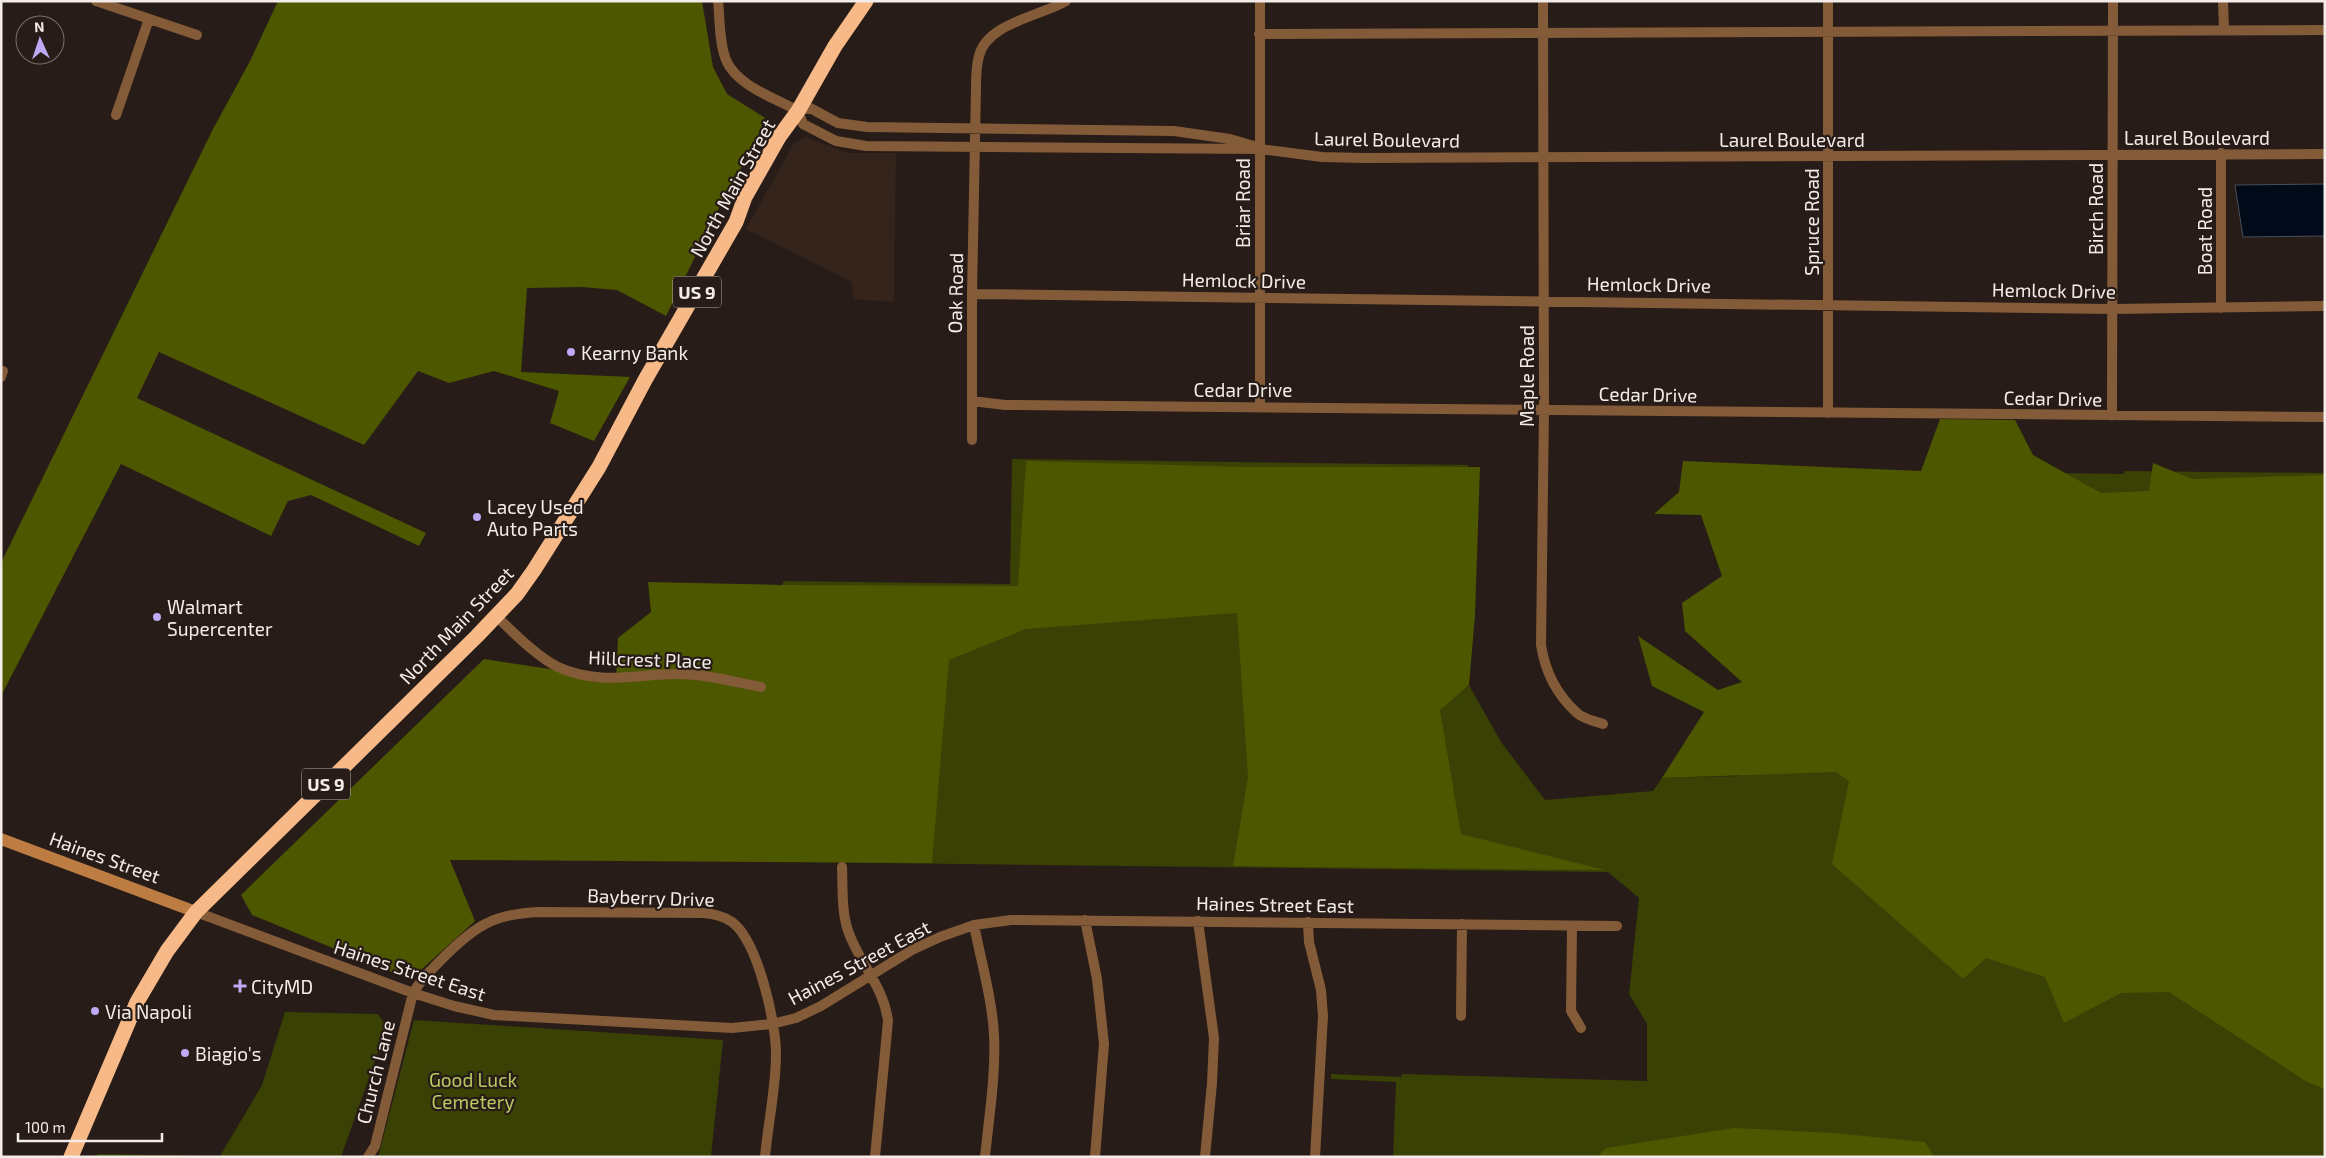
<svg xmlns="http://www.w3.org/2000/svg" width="2326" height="1158" viewBox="0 0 2326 1158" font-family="'Exo 2',sans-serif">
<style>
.built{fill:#34241b}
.green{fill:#394105}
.forest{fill:#4d5700}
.water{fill:#000a19;stroke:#494e57}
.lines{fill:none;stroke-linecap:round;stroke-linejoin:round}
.street{stroke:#835b38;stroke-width:10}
.secondary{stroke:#bc7c42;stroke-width:12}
.highway{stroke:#f6b987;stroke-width:15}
.poi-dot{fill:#bea9f5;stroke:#271c17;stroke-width:2}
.labels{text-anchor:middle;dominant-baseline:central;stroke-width:4.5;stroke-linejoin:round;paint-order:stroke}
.shield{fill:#271c17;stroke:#b6aea9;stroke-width:1}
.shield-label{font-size:18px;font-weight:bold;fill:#f4ece8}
.street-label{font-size:19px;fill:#f4ece8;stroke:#271c17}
.poi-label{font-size:19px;fill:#f4ece8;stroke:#271c17;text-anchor:start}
.park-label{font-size:19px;fill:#b9ca63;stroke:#271c17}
</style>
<rect width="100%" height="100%" fill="#271c17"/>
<!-- built -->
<path class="built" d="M806,137L848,153H896L894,302L853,299L852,282L746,229L794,143Z"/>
<!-- green -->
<path class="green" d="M1012,459L1468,465L1465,689L1469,685L1501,742L1545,800L1653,791L1662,778L1739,776L1829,470L2124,474L2125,471L2325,473V1157H1393L1396,1082L1331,1079V1074L1401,1077L1402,1074L1647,1081V1024L1629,994L1639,898L1608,872L562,859L766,615L784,581L1010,584Z
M285,1012L378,1014L387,1027L341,1157H96L98,1154L220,1156L262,1085Z
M414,1020L723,1040L711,1157H378Z"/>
<!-- forest -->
<path class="forest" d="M278,1H702L713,67L727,94L765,118L756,141L721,204L666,316L617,290L582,287L527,288L521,372L630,377L594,441L550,423L559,391L494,371L449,383L418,371L364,445L159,352L137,398L426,533L419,546L311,495L288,501L271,536L121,464L1,696V563L212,131L250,61Z
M1940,419L2015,420L2033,455L2101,493L2149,491L2153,463L2192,479L2325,475V1089L2307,1082L2169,992L2121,993L2064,1023L2045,977L1986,958L1963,979L1832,864L1849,781L1836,772L1662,778L1704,712L1652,686L1638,636L1718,690L1742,682L1685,631L1682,603L1722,576L1701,515L1654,514L1679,492L1683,461L1921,471Z
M1026,461L1246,467H1480L1475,615L1469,685L1440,710L1461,834L1605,870L1233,866L1248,777L1237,613L1026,629L949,660L932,863L450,860L475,921L413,977L401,976L252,915L241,895L484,659L616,679L618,638L651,612L648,582L781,585L1018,586Z
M1734,1128L1833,1133L1925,1142L1934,1157H1597L1606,1148Z"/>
<!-- water -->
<path class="water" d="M2325,184V236L2243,237L2235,185Z"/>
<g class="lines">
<!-- street -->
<path class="street" d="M96,1L197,35
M718,1C720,20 719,42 726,60C737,86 775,98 798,111L810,108L838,123L867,127L1174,131L1230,139L1254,146
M1260,1V406
M1543,1L1544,410L1541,645C1545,671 1557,695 1577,713C1583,719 1595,721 1603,724
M1828,1V413
M2223,1L2224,30
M1259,34L2325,30
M798,111L803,124L836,141L866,146L1260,149L1322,157L1364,158L2325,154
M116,115L149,19
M972,294L2112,309L2325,306
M2221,308V153
M1,377L3,371
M972,401L1005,405C1445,406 1885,416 2325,417
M2112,416L2113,1
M972,440V294L976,88C976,77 976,66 979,56C987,23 1041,16 1066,1
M496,616C513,632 537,657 558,667C600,686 636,674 678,674C706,674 734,682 761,687
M842,867C843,890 841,915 850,936C862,966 884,988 888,1021L875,1157
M196,912L413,993L454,1006L494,1015L732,1028L772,1024L796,1018L821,1006L912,950L940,937L974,925L1011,920L1617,926
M1085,920L1097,979L1104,1044L1095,1157
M1198,921L1214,1038L1212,1083L1205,1157
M1308,922L1309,942L1321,990L1323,1016L1315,1157
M974,925C981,961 992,998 994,1035C996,1075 989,1116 985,1157
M1572,926L1571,1011L1581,1028
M1461,1016L1462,924
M368,1157L375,1146L413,993C421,979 432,969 443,958C475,926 493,914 539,912L703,913C714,914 724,916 732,922C758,941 776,1023 776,1054C776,1088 768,1123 765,1157"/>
<!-- secondary -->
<path class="secondary" d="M1,839L196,912"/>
<!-- highway -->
<path class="highway" d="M71,1157L137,1002L167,951L196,912L477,636L517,594L534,570L599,467L645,380L736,222L745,197L779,137L798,111L835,46L866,1"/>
</g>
<!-- markers -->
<g class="poi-dot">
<circle cx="571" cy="352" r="5"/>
<circle cx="477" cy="517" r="5"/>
<circle cx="157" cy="617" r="5"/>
<path d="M237.5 978.5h5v5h5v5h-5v5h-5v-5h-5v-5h5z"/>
<circle cx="95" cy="1011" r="5"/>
<circle cx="185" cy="1053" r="5"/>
</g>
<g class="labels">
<!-- shield labels -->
<g class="shield">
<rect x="673" y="276.5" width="48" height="31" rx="4"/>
<rect x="302" y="768.5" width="48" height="31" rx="4"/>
</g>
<g class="shield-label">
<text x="697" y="292">US 9</text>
<text x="326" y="784">US 9</text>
</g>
<!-- street labels -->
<g class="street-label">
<text x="2197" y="137">Laurel Boulevard</text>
<text transform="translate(1387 139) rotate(1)">Laurel Boulevard</text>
<text x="1792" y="139">Laurel Boulevard</text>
<text transform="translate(732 188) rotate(-61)">North Main Street</text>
<text transform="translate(1242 203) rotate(-90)">Briar Road</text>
<text transform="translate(2095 209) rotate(-90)">Birch Road</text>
<text transform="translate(1811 222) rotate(-90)">Spruce Road</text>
<text transform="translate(2204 231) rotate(-90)">Boat Road</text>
<text transform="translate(1244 280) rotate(1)">Hemlock Drive</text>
<text transform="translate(1649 284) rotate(1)">Hemlock Drive</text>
<text transform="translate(2054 290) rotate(1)">Hemlock Drive</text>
<text transform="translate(955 293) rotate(-89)">Oak Road</text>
<text transform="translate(1526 376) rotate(-90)">Maple Road</text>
<text x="1243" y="389">Cedar Drive</text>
<text transform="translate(1648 394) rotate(1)">Cedar Drive</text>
<text transform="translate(2053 398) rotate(1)">Cedar Drive</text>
<text transform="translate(456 625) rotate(-46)">North Main Street</text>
<text transform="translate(650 659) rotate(2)">Hillcrest Place</text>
<text transform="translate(105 857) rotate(20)">Haines Street</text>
<text transform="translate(651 897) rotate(2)">Bayberry Drive</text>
<text transform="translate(1275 904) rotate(1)">Haines Street East</text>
<text transform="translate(859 962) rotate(-28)">Haines Street East</text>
<text transform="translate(410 970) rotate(18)">Haines Street East</text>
<text transform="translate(375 1072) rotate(-76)">Church Lane</text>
</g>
<!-- poi labels -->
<g class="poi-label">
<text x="581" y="352">Kearny Bank</text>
<text x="487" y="506">Lacey Used<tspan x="487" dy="22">Auto Parts</tspan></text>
<text x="167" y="606">Walmart<tspan x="167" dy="22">Supercenter</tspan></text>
<text x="251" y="986">CityMD</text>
<text x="105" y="1011">Via Napoli</text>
<text x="195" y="1053">Biagio's</text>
</g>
<!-- park labels -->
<g class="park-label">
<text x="473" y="1079">Good Luck<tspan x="473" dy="22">Cemetery</tspan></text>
</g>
</g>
<!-- border -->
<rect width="2326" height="1158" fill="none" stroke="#f4ece8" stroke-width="5"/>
<!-- north arrow -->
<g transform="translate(40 40) rotate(357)"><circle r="24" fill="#271c17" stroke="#796f6b"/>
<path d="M0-4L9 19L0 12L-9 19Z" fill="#bea9f5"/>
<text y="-8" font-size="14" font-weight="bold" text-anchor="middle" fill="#f4ece8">N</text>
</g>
<!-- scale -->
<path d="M18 1133v8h144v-8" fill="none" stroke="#f4ece8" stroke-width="2.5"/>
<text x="25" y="1133" font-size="15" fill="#f4ece8" stroke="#271c17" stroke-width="4" paint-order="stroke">100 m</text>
</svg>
